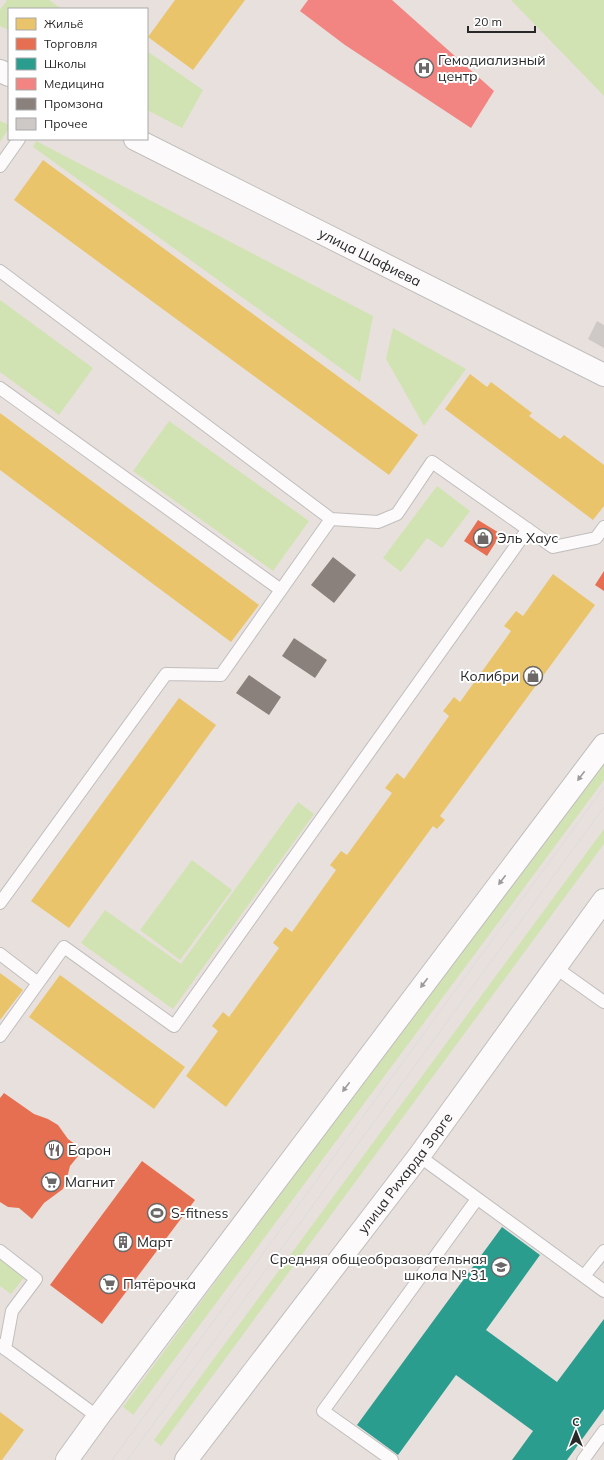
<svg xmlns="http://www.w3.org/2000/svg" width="604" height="1460" viewBox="0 0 604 1460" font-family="Mulish,sans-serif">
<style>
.green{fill:#d2e3b3}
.homes{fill:#e9c46a}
.shops{fill:#e76f51}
.schools{fill:#2a9d8f}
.health{fill:#f28482}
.industry{fill:#8a817c}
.building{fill:#cec9c6}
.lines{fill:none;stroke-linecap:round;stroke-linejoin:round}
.lane-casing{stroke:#c0bebe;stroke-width:14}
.street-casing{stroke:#c0bebe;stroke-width:24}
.secondary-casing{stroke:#c0bebe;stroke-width:24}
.lane{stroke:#fcfafa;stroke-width:12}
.street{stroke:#fcfafa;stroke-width:22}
.secondary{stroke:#fcfafa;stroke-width:22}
.tram{stroke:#dcddde;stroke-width:1}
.oneway{fill:#9d9c9c}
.labels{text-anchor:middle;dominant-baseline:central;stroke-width:4;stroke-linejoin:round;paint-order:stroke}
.poi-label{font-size:14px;fill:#282828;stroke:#fff;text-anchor:start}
.street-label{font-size:14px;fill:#282828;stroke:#fff}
</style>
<rect width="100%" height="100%" fill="#e8e0dc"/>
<!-- green -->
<path class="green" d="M7,0H49L62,9H9V30L0,26V10Z
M511,0H604V96Z
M147,51L203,90L182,128L147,110Z
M0,121L9,125V128L0,142Z
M36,141L373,316L360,382L33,147Z
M0,300L93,368L59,415L0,372Z
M393,328L466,369L424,426L386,359Z
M169,421L309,521L273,571L133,471Z
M437,486L470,511L442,548L427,538L401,572L383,558Z
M604,756V780L133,1415L123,1407Z
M298,802L314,814L173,1009L81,943L105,910L181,964Z
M604,829V844L161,1446L154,1440Z
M192,860L232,890L180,960L140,930Z
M0,1255L26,1275L11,1294L0,1286Z"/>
<!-- homes -->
<path class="homes" d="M175,0H245L193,70L148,37Z
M43,160L418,435L389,475L14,200Z
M470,374L487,387L491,382L532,413L529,416L560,439L564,435L604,465V506L593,520L445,409Z
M0,413L259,605L231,642L0,470Z
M553,574L595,605L440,816L445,820L437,829L433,826L226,1107L186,1076L218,1031L212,1026L223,1012L229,1017L279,948L273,943L285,927L292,932L336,870L330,865L341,851L347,855L392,793L385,788L397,773L404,779L449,716L443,711L454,697L460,702L511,631L504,626L516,611L523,616Z
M179,698L216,725L69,928L31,901Z
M0,973L23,990L0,1020Z
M60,975L185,1067L154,1109L29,1017Z
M0,1412L24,1430L2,1460H0Z"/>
<!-- shops -->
<path class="shops" d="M478,520L501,534L487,556L464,541Z
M604,571V591L595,585Z
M4,1093L34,1114L48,1119L58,1125L68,1139L83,1150L70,1166L67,1178L63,1189L44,1203L32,1219L19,1208L8,1207L0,1202V1098Z
M142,1161L195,1200L102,1324L50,1285Z"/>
<!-- schools -->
<path class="schools" d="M502,1227L540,1255L486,1330L557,1382L604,1319V1409L567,1460H512L533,1431L456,1375L398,1455L357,1425Z"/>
<!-- health -->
<path class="health" d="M308,0H392L494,91L471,128L345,45L300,11Z"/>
<!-- industry -->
<path class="industry" d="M333,557L356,575L334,603L311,585Z
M294,638L327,660L315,678L282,656Z
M249,675L281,697L269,715L236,693Z"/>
<!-- building -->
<path class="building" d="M597,321L604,325V348L588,339Z"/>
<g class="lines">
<defs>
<path id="lane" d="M0,166L19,139
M0,271L331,519L378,522L397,514L432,462L553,547L596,538L604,527
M0,388L281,590
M0,903L166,674L221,675L331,519
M0,954L38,983
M556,968L604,1002
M0,1036L64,947L174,1026L528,529
M419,1156L604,1291
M0,1251L36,1279L12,1311L5,1349
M584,1276L604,1251
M0,1345L98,1417
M392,1460L323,1411L477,1199
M583,1460L604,1431"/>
<g id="street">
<path d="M0,71L9,75"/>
<path id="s1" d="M135,139L604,375"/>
<path d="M67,1460L98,1417L604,745"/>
</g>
<g id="secondary">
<path id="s2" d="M186,1460L419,1156L604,900"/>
</g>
</defs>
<!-- lane casing -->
<use href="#lane" class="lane-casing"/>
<!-- street casing -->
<use href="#street" class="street-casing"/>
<!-- secondary casing -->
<use href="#secondary" class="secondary-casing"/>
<!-- lane -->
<use href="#lane" class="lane"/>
<!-- street -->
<use href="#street" class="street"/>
<!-- secondary -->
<use href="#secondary" class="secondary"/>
<!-- tram -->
<path class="tram" d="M112,1460L604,787
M127,1460L604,807"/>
</g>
<!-- one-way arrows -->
<defs><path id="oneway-solid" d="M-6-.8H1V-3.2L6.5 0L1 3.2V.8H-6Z"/></defs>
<g class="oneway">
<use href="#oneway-solid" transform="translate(581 776) rotate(127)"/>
<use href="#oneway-solid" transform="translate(502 880) rotate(127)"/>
<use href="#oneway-solid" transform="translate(424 983) rotate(127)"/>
<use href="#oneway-solid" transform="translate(346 1087) rotate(127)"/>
</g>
<!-- icons -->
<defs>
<symbol id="hospital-ring" viewBox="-11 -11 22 22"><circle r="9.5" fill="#fff" stroke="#6b6867" stroke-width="1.5"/><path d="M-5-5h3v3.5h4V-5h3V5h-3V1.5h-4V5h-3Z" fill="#6b6867"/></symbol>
<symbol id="shop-ring" viewBox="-11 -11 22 22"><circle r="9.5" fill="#fff" stroke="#6b6867" stroke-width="1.5"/><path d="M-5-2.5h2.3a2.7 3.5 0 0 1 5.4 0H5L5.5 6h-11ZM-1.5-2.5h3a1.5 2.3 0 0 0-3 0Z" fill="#6b6867"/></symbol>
<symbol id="restaurant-ring" viewBox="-11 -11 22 22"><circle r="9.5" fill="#fff" stroke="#6b6867" stroke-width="1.5"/><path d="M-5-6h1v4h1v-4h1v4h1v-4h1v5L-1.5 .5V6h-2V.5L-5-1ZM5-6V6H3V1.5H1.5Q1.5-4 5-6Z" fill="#6b6867"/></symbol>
<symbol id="supermarket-ring" viewBox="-11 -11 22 22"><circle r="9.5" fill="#fff" stroke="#6b6867" stroke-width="1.5"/><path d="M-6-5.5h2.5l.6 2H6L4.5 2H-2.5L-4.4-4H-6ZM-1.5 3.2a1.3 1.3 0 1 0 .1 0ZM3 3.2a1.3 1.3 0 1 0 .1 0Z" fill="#6b6867"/></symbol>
<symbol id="stadium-ring" viewBox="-11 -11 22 22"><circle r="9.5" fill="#fff" stroke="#6b6867" stroke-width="1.5"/><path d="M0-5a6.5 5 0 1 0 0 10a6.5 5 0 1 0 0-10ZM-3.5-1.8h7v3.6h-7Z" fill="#6b6867"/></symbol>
<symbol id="building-ring" viewBox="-11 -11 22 22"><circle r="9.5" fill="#fff" stroke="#6b6867" stroke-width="1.5"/><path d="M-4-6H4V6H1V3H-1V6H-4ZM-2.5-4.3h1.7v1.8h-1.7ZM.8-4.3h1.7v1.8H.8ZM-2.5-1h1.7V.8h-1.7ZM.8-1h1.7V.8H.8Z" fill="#6b6867"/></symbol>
<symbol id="school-ring" viewBox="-11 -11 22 22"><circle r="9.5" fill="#fff" stroke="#6b6867" stroke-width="1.5"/><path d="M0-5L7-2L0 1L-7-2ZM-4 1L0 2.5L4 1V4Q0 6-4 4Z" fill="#6b6867"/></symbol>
</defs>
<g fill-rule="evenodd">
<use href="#hospital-ring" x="413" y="57" width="22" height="22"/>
<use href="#shop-ring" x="472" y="527" width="22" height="22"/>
<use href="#shop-ring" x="522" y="665" width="22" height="22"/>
<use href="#restaurant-ring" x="43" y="1139" width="22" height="22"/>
<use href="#supermarket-ring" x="40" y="1171" width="22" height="22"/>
<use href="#stadium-ring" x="146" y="1202" width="22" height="22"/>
<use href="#building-ring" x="112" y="1231" width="22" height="22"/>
<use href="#school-ring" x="490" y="1256" width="22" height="22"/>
<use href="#supermarket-ring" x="98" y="1273" width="22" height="22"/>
</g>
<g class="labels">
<!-- poi labels -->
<g class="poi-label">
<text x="438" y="60">Гемодиализный<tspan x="438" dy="16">центр</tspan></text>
<text x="497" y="538">Эль Хаус</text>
<text x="519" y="676" text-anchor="end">Колибри</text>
<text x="68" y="1150">Барон</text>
<text x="65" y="1182">Магнит</text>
<text x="171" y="1213">S-fitness</text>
<text x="137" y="1242">Март</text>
<text x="487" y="1259" text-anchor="end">Средняя общеобразовательная<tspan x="487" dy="16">школа № 31</tspan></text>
<text x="123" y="1284">Пятёрочка</text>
</g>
<!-- street labels -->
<g class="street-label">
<text stroke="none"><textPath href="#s1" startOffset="263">улица Шафиева</textPath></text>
<text stroke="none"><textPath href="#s2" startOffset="361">улица Рихарда Зорге</textPath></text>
</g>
</g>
<!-- legend -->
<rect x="8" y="8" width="140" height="132" fill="#ffffff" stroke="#a9a9a9"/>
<rect x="16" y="18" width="20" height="12" fill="#e9c46a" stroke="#a9a9a9"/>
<text x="44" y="28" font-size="12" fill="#282828">Жильё</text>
<rect x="16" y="38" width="20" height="12" fill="#e76f51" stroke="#a9a9a9"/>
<text x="44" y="48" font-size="12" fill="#282828">Торговля</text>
<rect x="16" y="58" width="20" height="12" fill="#2a9d8f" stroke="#a9a9a9"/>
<text x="44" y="68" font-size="12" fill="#282828">Школы</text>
<rect x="16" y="78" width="20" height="12" fill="#f28482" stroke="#a9a9a9"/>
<text x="44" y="88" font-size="12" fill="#282828">Медицина</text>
<rect x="16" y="98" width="20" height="12" fill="#8a817c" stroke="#a9a9a9"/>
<text x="44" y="108" font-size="12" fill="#282828">Промзона</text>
<rect x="16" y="118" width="20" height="12" fill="#cec9c6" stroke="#a9a9a9"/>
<text x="44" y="128" font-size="12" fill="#282828">Прочее</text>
<!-- north arrow -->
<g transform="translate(576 1432)" stroke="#ffffff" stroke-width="3" paint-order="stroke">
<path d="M0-3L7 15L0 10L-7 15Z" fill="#282828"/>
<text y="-6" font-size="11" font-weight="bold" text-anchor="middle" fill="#282828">С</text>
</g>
<!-- scale -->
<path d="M468 26v6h67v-6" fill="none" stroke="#282828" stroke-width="2"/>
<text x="474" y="26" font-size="12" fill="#282828" stroke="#ffffff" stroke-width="3" paint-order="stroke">20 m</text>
</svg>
